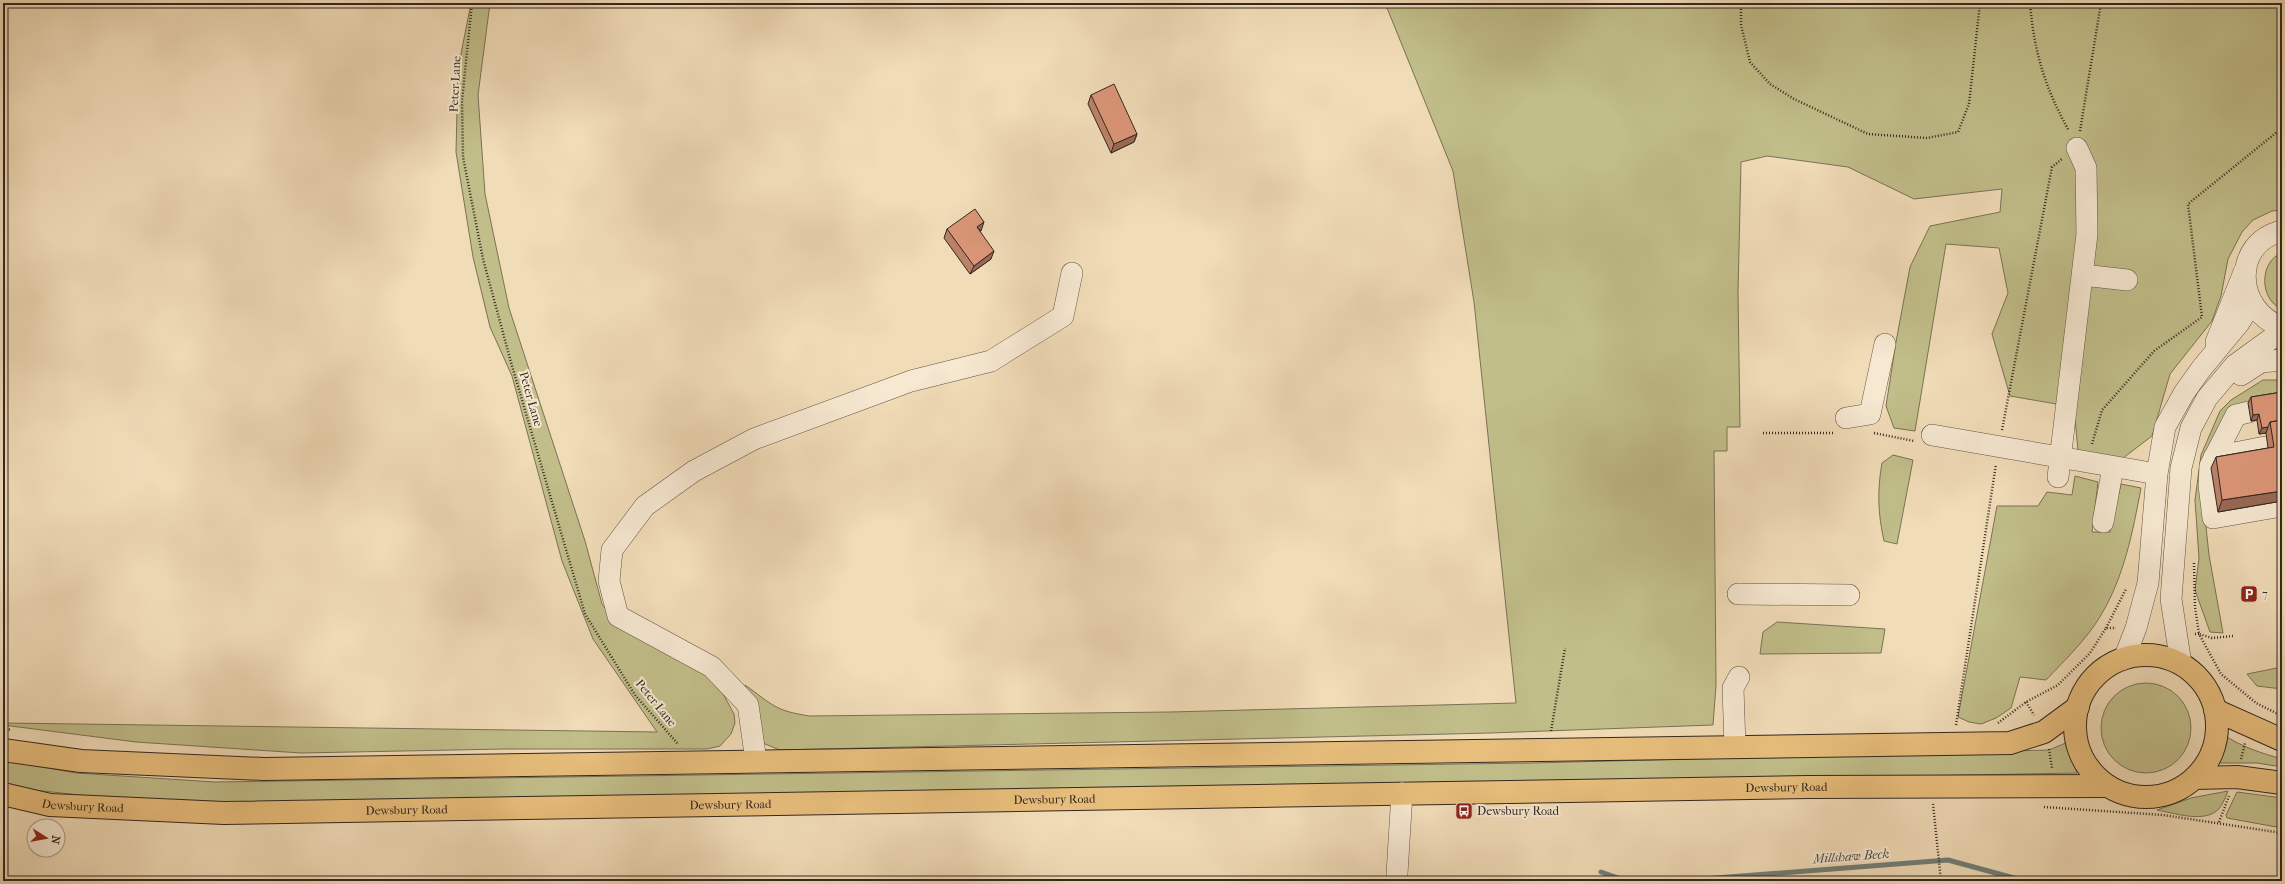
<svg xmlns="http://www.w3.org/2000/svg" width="2285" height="884" viewBox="0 0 2285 884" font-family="'IM FELL French Canon',serif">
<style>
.green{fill:#c1be8a;stroke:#7a7255}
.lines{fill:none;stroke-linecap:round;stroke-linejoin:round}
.stream{stroke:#727f79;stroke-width:5}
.minor-casing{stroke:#625446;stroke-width:22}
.highway-casing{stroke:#332720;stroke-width:24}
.path{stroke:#332720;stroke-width:2.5;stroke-dasharray:1 2;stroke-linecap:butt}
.minor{stroke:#f6e8d1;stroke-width:21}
.highway{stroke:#e8be7c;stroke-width:22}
.wall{fill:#bc8167;stroke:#332720}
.shaded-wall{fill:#996954;stroke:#332720}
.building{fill:#db9678;stroke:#332720}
.labels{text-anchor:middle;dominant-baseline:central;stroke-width:4;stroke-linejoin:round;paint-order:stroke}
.street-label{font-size:12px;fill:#332720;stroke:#f6e8d1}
.poi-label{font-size:12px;fill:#332720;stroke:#f6e8d1;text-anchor:start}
.water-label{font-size:13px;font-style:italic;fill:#4d4c45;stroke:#f6e8d1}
</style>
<rect width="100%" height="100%" fill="#f1dcb8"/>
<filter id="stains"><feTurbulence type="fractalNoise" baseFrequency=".005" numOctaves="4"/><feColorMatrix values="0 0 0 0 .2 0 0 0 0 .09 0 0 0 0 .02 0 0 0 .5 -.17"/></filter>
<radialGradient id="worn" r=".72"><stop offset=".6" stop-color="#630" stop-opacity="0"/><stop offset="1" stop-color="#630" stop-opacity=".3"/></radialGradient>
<!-- green -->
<path class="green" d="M471,3H490L478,95L485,194L509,308L585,541L602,604L618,625L702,672L721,690L734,714L735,723L731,734L720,746L707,749H504L301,753L136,742L3,725V723L657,732L593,639L562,561L512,376L490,327L473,257L456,152L458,69Z
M1385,3H2282V210L2272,211L2253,220L2242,232L2228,259L2221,296L2212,321L2170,374L2152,436L2123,458L2078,451L2074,407L2010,396L1992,334L2008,293L1999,248L1946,244L1915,431L1894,428L1886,406L1896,342L1910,267L1930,226L2000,212L2002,189L1914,199L1848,167L1767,156L1741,162L1738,293L1740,427H1727V451H1714L1716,685L1713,725L1490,733L780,750L765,744L760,737L745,685C773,705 775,711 810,716L1170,712L1516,703L1474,302L1453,171Z
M2282,253V309C2259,300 2259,261 2282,253Z
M2263,380H2282V398L2248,403L2202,489L2209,555L2223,633L2210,632L2195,590L2199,558L2195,500L2201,455L2220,411L2231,400Z
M1893,455L1913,460L1897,544L1884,541C1878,514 1877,491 1882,463Z
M2075,476L2098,482L2092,532H2110L2121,484L2141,488C2133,531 2124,577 2101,615C2087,639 2065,660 2046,680L2020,677L2011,708L1996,718L1981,724L1969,722L1958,717L1997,506H2038L2047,492L2072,495Z
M1777,622L1885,629L1881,653L1760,654L1763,632Z
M2282,667V689L2257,686L2247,674Z
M2101 728a45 45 0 1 1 90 0a45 45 0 1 1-90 0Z
M2224,735C2242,747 2261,753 2282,759V767L2257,763H2217Z
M2068,742L2077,773L186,807L34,790L3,783V760L76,773L215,782L1532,763L2049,750Z
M2228,791C2225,798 2222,808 2215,812C2201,822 2173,813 2157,810L2191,798Z
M2237,792L2282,798V828L2227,818L2226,815Z"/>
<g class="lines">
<!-- stream -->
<path class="stream" d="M1601,872L1627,881
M1677,881L1948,860L2025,881"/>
<defs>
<path id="minor" d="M2282,231C2231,243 2235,311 2282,327
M2083,275L2127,280
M2216,342L2244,272
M2241,375L2261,362L2282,360
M2249,412L2236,415L2210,466L2209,485L2213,518L2282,506
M1846,418L1870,414L1885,344
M1932,435L2157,474
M2214,457L2265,447
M2058,477L2087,234L2086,168L2077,148
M2103,522L2113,467
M1738,594L1849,595
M2124,659L2136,628L2148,583L2157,474L2165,427L2184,393L2201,369L2239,323L2251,303
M2181,664L2171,599L2181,468L2191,428L2207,398L2235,365L2282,331
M1735,746L1733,688L1739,677
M756,761L748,705L712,667L618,616L609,581L612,550L645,506L694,471L754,439L911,381L991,361L1063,316L1072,273
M1397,874L1402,793"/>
<g id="highway">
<circle cx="2146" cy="726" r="71"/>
<path d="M2215,710L2282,740"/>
<path d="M3,750L81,761L264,769L2010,743L2044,732L2078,707"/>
<path d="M2195,778L2237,777L2282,783"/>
<path id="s1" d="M3,794L50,805L224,813L1809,787L2107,786"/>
</g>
</defs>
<!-- minor casing -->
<use href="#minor" class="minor-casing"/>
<!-- highway casing -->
<use href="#highway" class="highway-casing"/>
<!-- path -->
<path class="path" d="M472,3L462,101L463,157L483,259L512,366L585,614L635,695L678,744
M1741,3V25L1750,62L1770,84L1794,99L1868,134L1927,138L1958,132L1969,104L1980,3
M2030,3C2034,52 2045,88 2069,131
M2080,131L2101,3
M2002,430L2052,167L2062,159
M1763,433H1835
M1874,433L1914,441
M2092,444L2102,410L2154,351L2202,317L2188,204L2282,128
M2194,563L2195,607L2199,634L2212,638L2233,636
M2106,628L2126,589
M2195,634H2199L2221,674L2256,703L2282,716
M2026,702L2034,715
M1998,723L2026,702L2058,685L2090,653L2106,628H2116
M1956,725L1996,464
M3,728L11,730
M1551,731L1565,648
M2049,749L2052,768
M2241,759L2245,743
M1933,804L1941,881
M2044,807L2163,815L2282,833
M2219,822L2229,796"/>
<!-- minor -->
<use href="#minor" class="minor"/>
<!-- highway -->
<use href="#highway" class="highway"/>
</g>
<!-- wall -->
<path class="wall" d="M1091,95L1137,134L1134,142L1111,153L1088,104Z
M947,229L980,231L991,259L970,274L944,238Z
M2282,392V501L2218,512L2211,468L2216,457L2268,448L2266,433L2259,434L2257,420L2251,421L2248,403L2251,397Z"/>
<!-- shaded-wall -->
<path class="shaded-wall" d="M1137,134L1134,142L1111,153L1114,144Z
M984,222L981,231L977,227Z
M994,251L991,259L970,274L974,266Z
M2259,414L2257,420L2251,421L2253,415Z
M2268,427L2266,433L2259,434L2262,428Z
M2282,491V501L2218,512L2222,500Z"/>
<!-- building -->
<path class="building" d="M1114,84L1137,134L1114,144L1091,95Z
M975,209L984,222L977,227L994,251L974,266L947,229Z
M2282,392V420L2270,422L2268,427L2262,428L2259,414L2253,415L2251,397Z
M2282,420V491L2222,500L2216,457L2274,447L2270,422Z"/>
<!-- icons -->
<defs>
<symbol id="parking-square" viewBox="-11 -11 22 22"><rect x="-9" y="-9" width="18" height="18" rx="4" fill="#8f2418" stroke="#f6e8d1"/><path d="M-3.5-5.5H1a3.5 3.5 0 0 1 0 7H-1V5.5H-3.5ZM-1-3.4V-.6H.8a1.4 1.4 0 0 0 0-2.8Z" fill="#fff"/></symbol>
<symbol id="bus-square" viewBox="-11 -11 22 22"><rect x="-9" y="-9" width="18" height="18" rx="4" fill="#8f2418" stroke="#f6e8d1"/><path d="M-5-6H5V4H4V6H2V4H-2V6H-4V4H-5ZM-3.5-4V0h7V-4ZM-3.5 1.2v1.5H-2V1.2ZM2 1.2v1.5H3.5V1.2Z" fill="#fff"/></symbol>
</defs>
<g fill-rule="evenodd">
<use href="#parking-square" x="2239" y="584" width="20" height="20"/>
<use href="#bus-square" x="1454" y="801" width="20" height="20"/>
</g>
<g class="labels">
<!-- street labels -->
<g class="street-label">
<text transform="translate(455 84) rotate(-87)">Peter Lane</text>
<text transform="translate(531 399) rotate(74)">Peter Lane</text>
<text transform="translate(656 703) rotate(51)">Peter Lane</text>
<text stroke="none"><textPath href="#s1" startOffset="1785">Dewsbury Road</textPath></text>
<text stroke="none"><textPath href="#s1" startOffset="1053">Dewsbury Road</textPath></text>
<text stroke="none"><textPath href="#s1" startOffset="729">Dewsbury Road</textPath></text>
<text stroke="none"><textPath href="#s1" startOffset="81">Dewsbury Road</textPath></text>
<text stroke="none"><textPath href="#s1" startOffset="405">Dewsbury Road</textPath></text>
</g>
<!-- poi labels -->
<g class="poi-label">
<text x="2262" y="594">7</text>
<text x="1477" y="811">Dewsbury Road</text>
</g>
<!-- water labels -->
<g class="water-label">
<text transform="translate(1851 856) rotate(-4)">Millshaw Beck</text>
</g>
</g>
<!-- margin -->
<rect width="2285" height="884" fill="none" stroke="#f1dcb8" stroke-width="16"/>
<rect x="4" y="4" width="2277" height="876" fill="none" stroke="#332720" stroke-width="2"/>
<rect x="8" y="8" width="2269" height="868" fill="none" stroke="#332720"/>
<!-- north arrow -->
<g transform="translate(46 838) rotate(101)"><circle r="19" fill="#f6e8d1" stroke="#a89b8a"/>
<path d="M0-3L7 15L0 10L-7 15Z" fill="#8f2418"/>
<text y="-6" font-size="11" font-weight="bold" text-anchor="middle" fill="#332720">N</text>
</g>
<rect width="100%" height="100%" filter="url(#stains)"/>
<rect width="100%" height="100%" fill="url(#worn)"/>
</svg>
